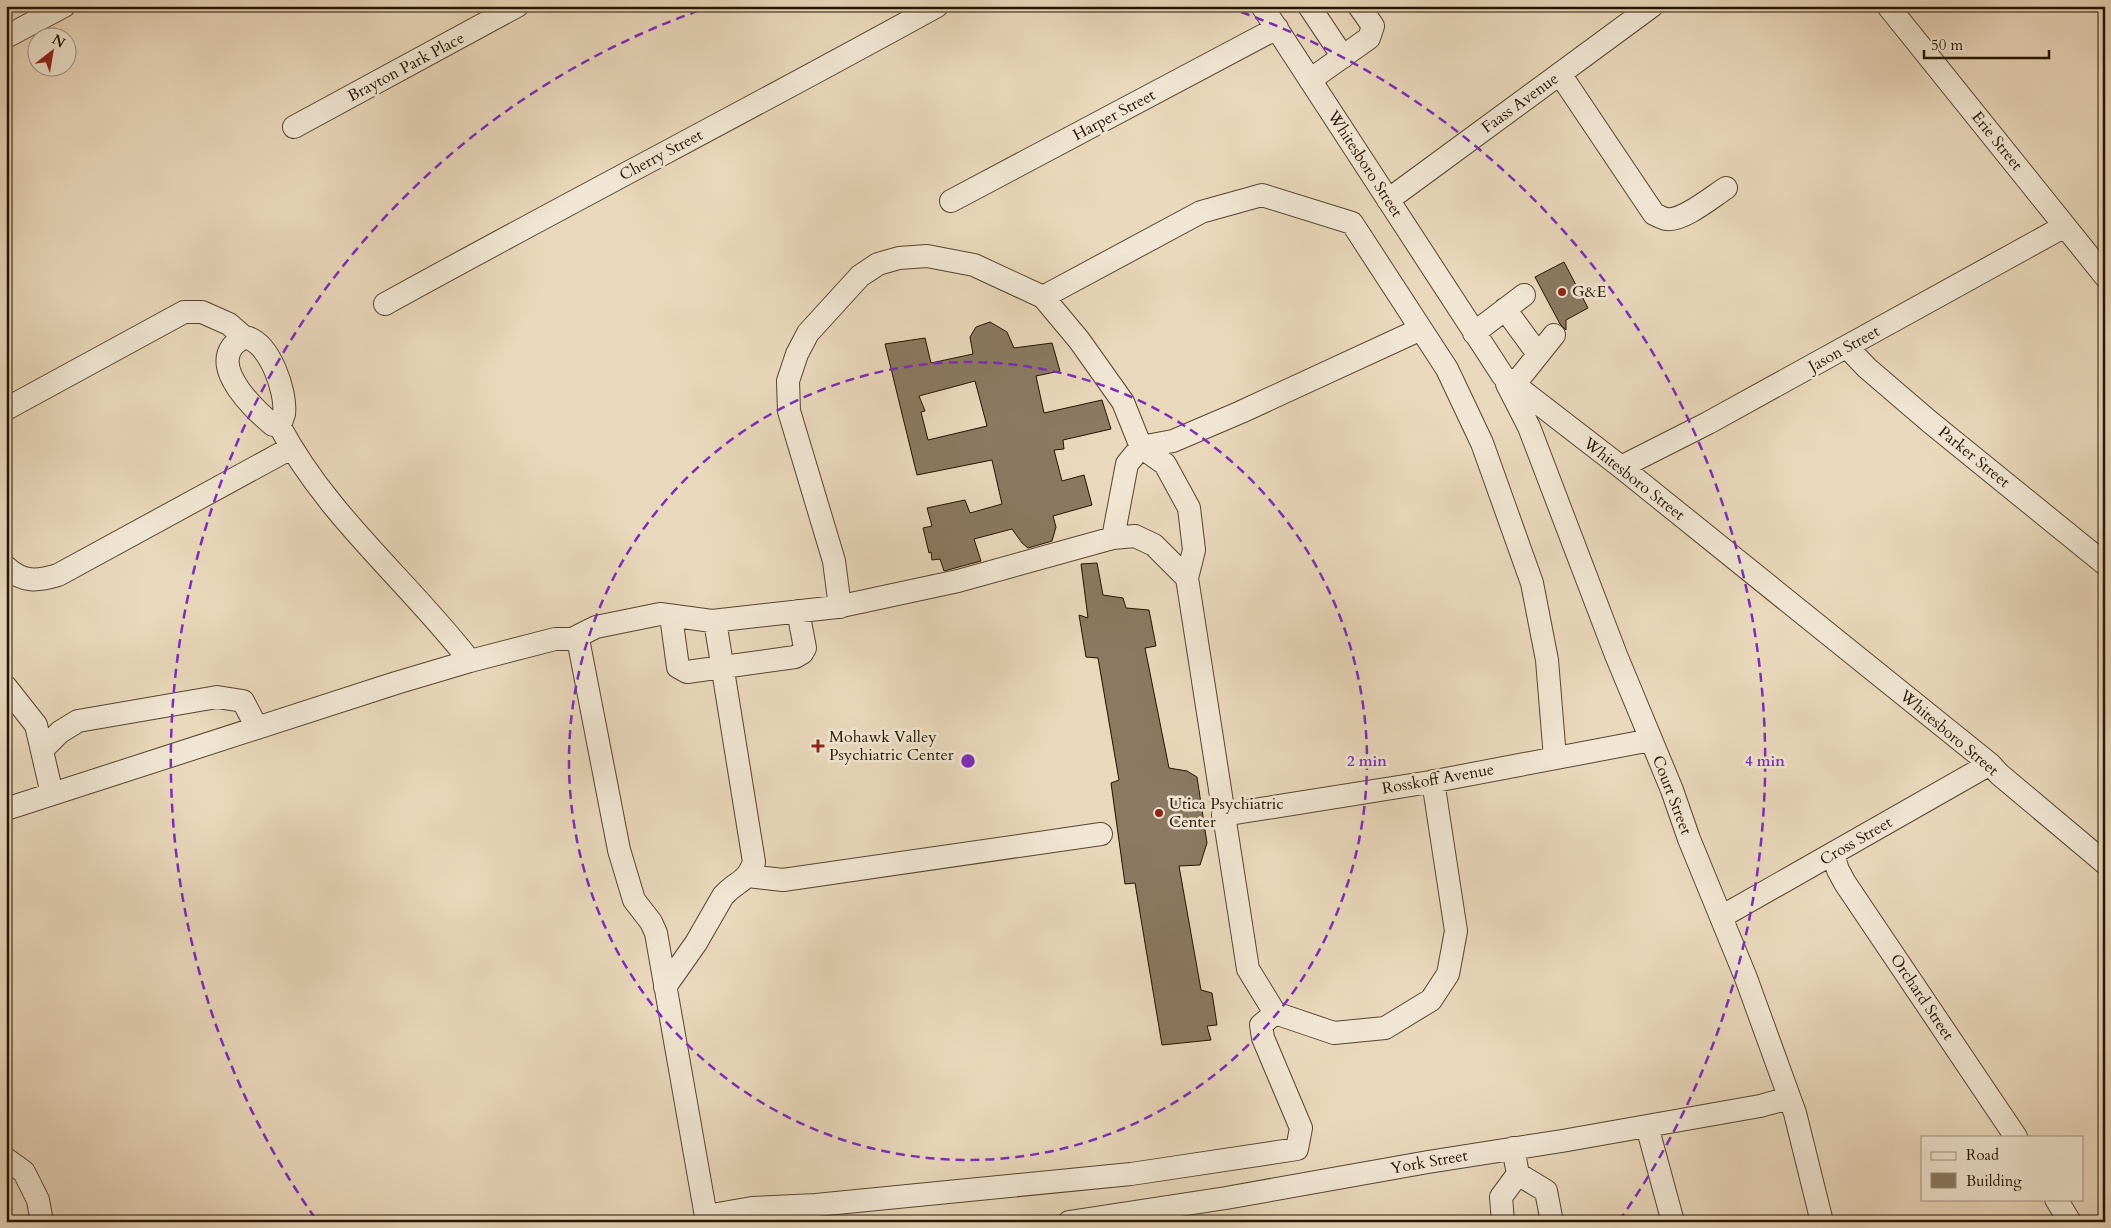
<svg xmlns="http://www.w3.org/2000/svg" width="2111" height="1228" viewBox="0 0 2111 1228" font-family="Cardo,serif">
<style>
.building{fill:#8b7962;stroke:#241200;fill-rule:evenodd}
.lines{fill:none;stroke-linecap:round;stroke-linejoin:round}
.minor-casing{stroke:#56442f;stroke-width:24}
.minor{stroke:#f1e6d3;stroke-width:22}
.ring{fill:none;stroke:#7b2cbf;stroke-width:2.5;stroke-dasharray:9 6}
.poi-dot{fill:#8f2418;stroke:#f1e6d3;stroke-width:2}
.labels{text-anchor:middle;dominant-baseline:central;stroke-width:5;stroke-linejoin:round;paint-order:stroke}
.street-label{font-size:16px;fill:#241200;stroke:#f1e6d3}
.poi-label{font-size:16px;fill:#241200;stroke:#f1e6d3;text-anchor:start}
.centre{fill:#7b2cbf;stroke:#f1e6d3;stroke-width:2.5}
.ring-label{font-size:15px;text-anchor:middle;font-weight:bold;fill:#7b2cbf;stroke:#f1e6d3;stroke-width:5;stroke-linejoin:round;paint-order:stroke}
</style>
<rect width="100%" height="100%" fill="#ead8bc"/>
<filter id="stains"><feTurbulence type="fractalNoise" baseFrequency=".004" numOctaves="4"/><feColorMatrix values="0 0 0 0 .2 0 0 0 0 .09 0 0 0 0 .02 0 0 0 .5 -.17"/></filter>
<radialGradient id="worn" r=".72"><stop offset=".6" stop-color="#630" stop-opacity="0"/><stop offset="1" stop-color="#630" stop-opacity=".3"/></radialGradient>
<!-- building -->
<path class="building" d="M1564,262L1588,308L1566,320V330L1560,324L1535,277Z
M990,322L1007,332L1014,348L1052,343L1060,371L1036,376L1044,413L1102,400L1111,429L1063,440L1064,449L1054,450L1062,481L1084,475L1092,505L1053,516L1056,527L1052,541L1028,548L1022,543L1012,529L974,539L981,561L944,571L940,559L932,560L931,552L929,553L923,528L932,526L927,508L965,500L970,513L1002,504L992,460L917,475L885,344L925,338L931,363L973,354L970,337L976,327ZM975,381L987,426L928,440L921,412L925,411L919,396Z
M1097,563L1103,595L1123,598L1126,608L1149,610L1156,646L1145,648L1169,768L1187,771L1197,777L1207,843L1200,865L1179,866L1201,990L1212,993L1217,1025L1207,1026L1211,1040L1162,1045L1135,883L1125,884L1111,783L1119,780L1098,658L1086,657L1079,615L1088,618L1081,564Z"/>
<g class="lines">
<defs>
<path id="minor" d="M1262,6L1503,376L1621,467L1990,764L1999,774L2105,863
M1309,6L1343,57
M1888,6L2105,276
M6,37L64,6
M1560,74L1654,214C1658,216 1662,218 1666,219C1682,222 1712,197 1726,188
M1310,80L1369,38L1373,26L1359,6
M294,127L517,6
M1388,200L1652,6
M951,201L1277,28
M1043,297L1201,212L1262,195L1352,223L1447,369L1482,443L1532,583L1547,660L1555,758
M385,304C568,203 754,107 937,6
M1505,309L1538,354
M1474,333L1524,295
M244,337C269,340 287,392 284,414C283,418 281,422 279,425H273C256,411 214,372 232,347C235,343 240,340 244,337Z
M1847,347L1867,368L1930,422L2105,564
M1507,384L1529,427L1616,655L1672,790L1689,839L1746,978L1795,1113L1822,1222
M1514,385L1554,335
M6,409L184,312H202L229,324L244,337
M279,425C326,515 408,581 470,661L555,639H572L579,644L619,850L634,900L651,922L656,933L707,1222
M1621,467L1708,423L2065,226
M1113,538L1127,464L1141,447L1165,464L1189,508L1194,550L1187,578
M6,567C23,583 38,581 58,575L291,448
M840,607L834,561L789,411L788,381L797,354L808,333L860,276L878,264L899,258L927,256L974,265L1043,297L1079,340L1123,402L1141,447L1173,441L1241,412L1421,329
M671,616L678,667L687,672L795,657L802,653L805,648L798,611
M572,639L596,627L660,614L712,621L837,607L958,581L1113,538L1135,536L1154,545L1187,578L1248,969L1275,1013L1334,1033L1385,1028L1431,1000L1448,974L1456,931L1433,781
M6,687L36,725L52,794
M42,750L60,732L78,721L217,697L243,701L257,728
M6,809L396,683L470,661
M1223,815L1430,782L1651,740
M1833,854L1838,870L1845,883L2016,1137
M748,876L783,880L1101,834
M1721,917L1990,764
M665,987L696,943L723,896C737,880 746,884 754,862L715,621
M1647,1126L1673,1222
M6,1159L24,1172L38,1200L42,1222
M1518,1174L1546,1191L1552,1222
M2056,1199L2070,1222
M706,1216L752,1208L816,1205L1131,1174L1297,1149L1301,1128L1263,1038L1261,1025L1275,1013
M1069,1222L1226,1198L1428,1162L1562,1141L1760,1106L1789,1098
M1503,1222L1501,1197L1518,1174L1513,1148"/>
</defs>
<!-- minor casing -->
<use href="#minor" class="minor-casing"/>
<!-- minor -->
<use href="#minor" class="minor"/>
</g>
<!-- distance rings -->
<g class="ring">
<circle cx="968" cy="761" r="399"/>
<path d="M315 1218A797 797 0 0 1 709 7M1227 7A797 797 0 0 1 1621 1218"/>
</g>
<!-- markers -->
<g class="poi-dot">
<circle cx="1562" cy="292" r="5"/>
<path d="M815.5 738.5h5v5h5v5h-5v5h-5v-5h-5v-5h5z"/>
<circle cx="1159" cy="813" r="5"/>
</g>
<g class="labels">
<!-- street labels -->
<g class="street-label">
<text transform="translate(406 67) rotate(-28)">Brayton Park Place</text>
<text transform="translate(1520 103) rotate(-36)">Faass Avenue</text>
<text transform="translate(1114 115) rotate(-28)">Harper Street</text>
<text transform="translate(1997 141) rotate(51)">Erie Street</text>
<text transform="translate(661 155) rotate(-28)">Cherry Street</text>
<text transform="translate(1365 164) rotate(57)">Whitesboro Street</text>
<text transform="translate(1844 349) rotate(-29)">Jason Street</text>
<text transform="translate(1974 457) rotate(39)">Parker Street</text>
<text transform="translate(1634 479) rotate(38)">Whitesboro Street</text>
<text transform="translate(1949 733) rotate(40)">Whitesboro Street</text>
<text transform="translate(1438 779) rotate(-10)">Rosskoff Avenue</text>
<text transform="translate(1672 795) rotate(69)">Court Street</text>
<text transform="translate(1856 841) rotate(-30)">Cross Street</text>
<text transform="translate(1922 997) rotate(56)">Orchard Street</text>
<text transform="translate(1429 1162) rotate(-10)">York Street</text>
</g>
<!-- poi labels -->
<g class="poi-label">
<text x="1572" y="292">G&amp;E</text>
<text x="829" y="737">Mohawk Valley<tspan x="829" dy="18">Psychiatric Center</tspan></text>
<text x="1169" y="804">Utica Psychiatric<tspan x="1169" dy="18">Center</tspan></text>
</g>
</g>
<circle cx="968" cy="761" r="8" class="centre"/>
<g class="ring-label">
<text x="1367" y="766">2 min</text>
<text x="1765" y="766">4 min</text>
</g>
<!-- margin -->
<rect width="2111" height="1228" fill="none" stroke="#ead8bc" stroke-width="25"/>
<rect x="8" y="8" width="2096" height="1213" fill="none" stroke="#241200" stroke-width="2.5"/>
<rect x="12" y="12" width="2086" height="1203" fill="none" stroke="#241200"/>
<!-- legend -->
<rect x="1921" y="1136" width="162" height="65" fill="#f1e6d3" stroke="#9f917f"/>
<rect x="1931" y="1152" width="25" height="8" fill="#f1e6d3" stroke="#9f917f"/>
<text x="1966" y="1160" font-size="15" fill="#241200">Road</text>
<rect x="1931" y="1173" width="25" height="15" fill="#8b7962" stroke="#9f917f"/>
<text x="1966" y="1186" font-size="15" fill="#241200">Building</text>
<!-- north arrow -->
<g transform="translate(52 52) rotate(31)"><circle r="24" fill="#f1e6d3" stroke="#9f917f"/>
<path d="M0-4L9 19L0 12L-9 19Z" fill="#8f2418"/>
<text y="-8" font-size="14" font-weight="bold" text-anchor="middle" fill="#241200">N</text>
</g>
<!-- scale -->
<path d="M1924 50v8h125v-8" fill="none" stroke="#241200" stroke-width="2.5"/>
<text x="1931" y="50" font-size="15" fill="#241200" stroke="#f1e6d3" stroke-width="4" paint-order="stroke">50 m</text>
<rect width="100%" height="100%" filter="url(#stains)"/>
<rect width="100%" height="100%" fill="url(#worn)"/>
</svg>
